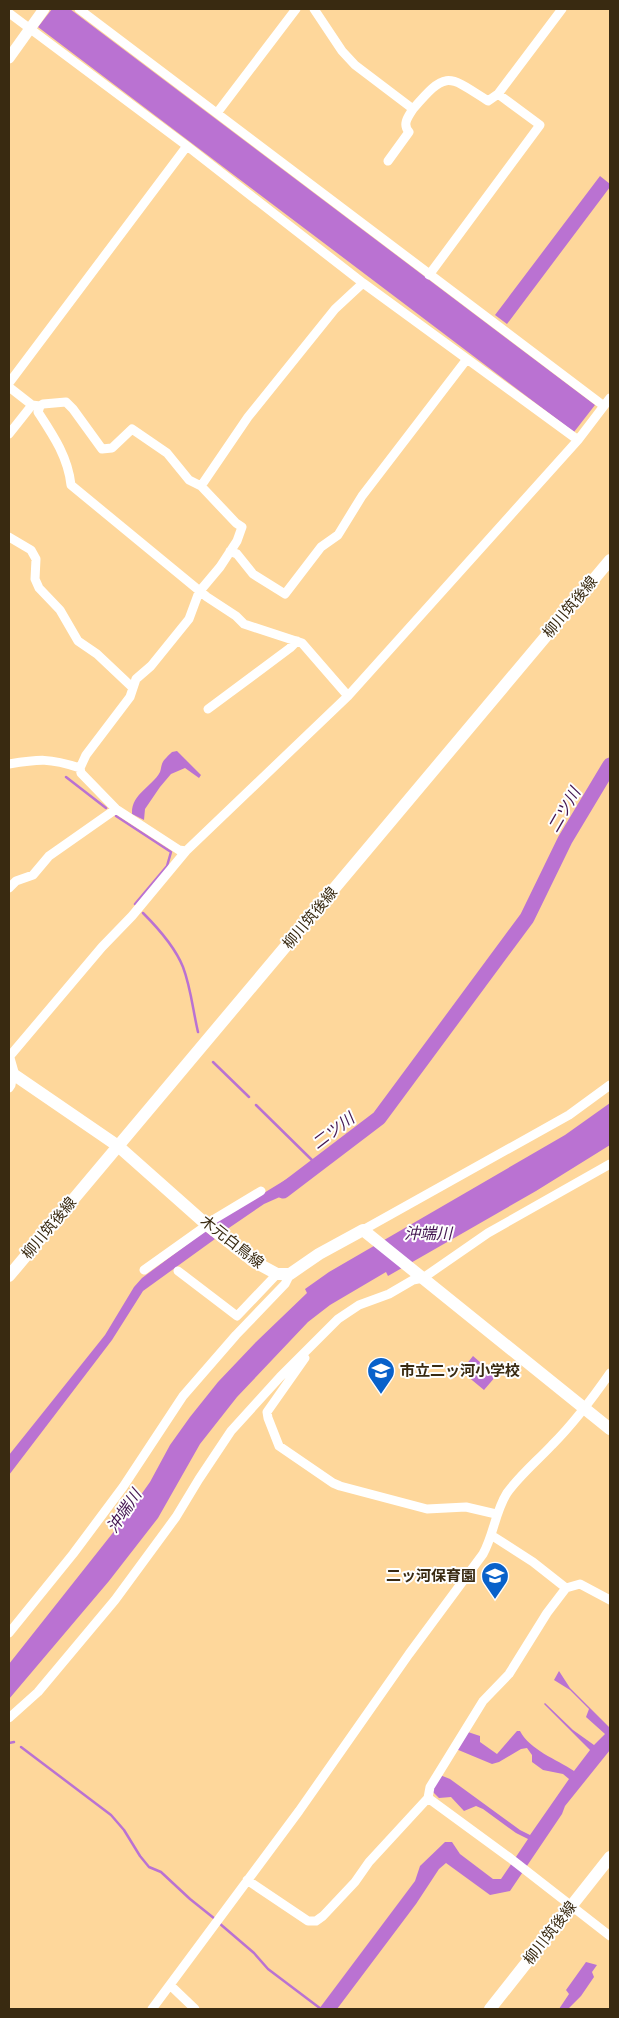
<svg xmlns="http://www.w3.org/2000/svg" width="619" height="2018" viewBox="0 0 619 2018" font-family="Jost,'Noto Sans JP',sans-serif">
<style>
.water{fill:#ba72d2}
.lines{fill:none;stroke-linecap:round;stroke-linejoin:round}
.stream{stroke:#ba72d2;stroke-width:2.5}
.river{stroke:#ba72d2;stroke-width:15}
.minor{stroke:#fff;stroke-width:9}
.tertiary{stroke:#fff;stroke-width:11}
.secondary{stroke:#fff;stroke-width:12}
.labels{text-anchor:middle;dominant-baseline:central;stroke-width:4;stroke-linejoin:round;paint-order:stroke}
.street-label{font-size:15px;fill:#392a11;stroke:#fefefe}
.poi-label{font-size:15px;font-weight:bold;fill:#392a11;stroke:#fefefe;text-anchor:start}
.water-label{font-size:16px;font-style:italic;fill:#421450;stroke:#fefefe}
</style>
<rect width="100%" height="100%" fill="#fed79b"/>
<!-- water -->
<path class="water" d="M52,9H70L595,405L574,432L38,27Z
M600,176L610,184V187L507,324L495,315Z
M177,751L201,775L199,778L185,768L171,774L160,787L145,809L144,820L132,814C131,794 152,787 160,772C161,769 161,767 162,764C163,760 169,755 172,752Z
M610,1103V1145L536,1191L388,1276L386,1272L330,1305L308,1322L237,1397L200,1444L158,1518L109,1581L9,1699V1664L123,1520L150,1482L170,1445L190,1417L218,1382L256,1342L307,1293L305,1289L329,1272L565,1135Z
M295,1174L301,1182L282,1196L264,1204L223,1232L213,1224Z
M205,1231L215,1239L143,1291L112,1340L9,1475V1455L105,1335L134,1287L142,1278Z
M473,1356L496,1376L484,1390L461,1371Z
M559,1671L570,1688L610,1728V1750L565,1806L562,1814L510,1891L490,1895L446,1863L439,1869L416,1904L337,2009H319L415,1881L420,1866L445,1842H452L460,1854L493,1879H501L528,1839L516,1833L483,1809L476,1806L464,1811L451,1797L439,1798L432,1791L440,1775L450,1779L520,1830L530,1835L569,1779L563,1774L543,1770L532,1762V1755L527,1748L521,1749L499,1762L492,1764L456,1749L468,1732L480,1736V1742L497,1754L517,1731H520C530,1750 556,1759 574,1771L590,1750L544,1704L545,1703L573,1730L594,1745L605,1734L586,1717L589,1709L570,1690L554,1680Z
M586,1962L597,1965L592,1972L594,1977L581,1996L568,2009H559L569,1994L566,1990Z"/>
<g class="lines">
<!-- stream -->
<path class="stream" d="M66,777L106,808
M116,816L171,852L167,866L135,904
M143,913C158,928 175,947 183,967C191,988 193,1011 198,1032
M213,1062L249,1097
M256,1105L317,1165
M9,1743L14,1742
M21,1747L111,1815L124,1830L140,1856L149,1867L161,1872L190,1899L215,1919
M219,1923L254,1953L268,1969L321,2009"/>
<!-- river -->
<path class="river" d="M283,1191L379,1118L527,918L565,840L610,765"/>
<!-- minor -->
<path class="minor" d="M79,9L604,406
M314,9L342,51L355,65L413,109C446,71 447,74 488,101L498,94L562,9
M9,13L187,146L363,283L578,440
M217,113L296,9
M388,161L409,132C402,124 408,117 413,109
M429,275L540,125L498,94
M9,383L187,146
M9,387L32,405L40,406L38,412C53,435 68,457 71,485L207,597L236,616L244,624L302,643L348,696
M40,406L43,404L66,402L73,409L102,449L112,448L132,429L167,453L189,480L201,486L236,523L242,527L237,541L220,567L199,592L189,619L151,666L136,679L130,697L86,755L80,768L81,773L116,809L179,850L186,851
M9,434L32,405
M201,486L248,417L335,309L363,283
M9,537L31,550L36,559L35,579L39,588L60,610L78,641L97,654L133,688
M230,551L237,554L253,574L285,594L321,547L338,535L362,496L467,359
M208,709L290,648L297,641
M9,764C40,759 49,758 80,768
M9,888L16,881L33,875L49,856L116,809
M9,1057L102,947L132,916L186,851L348,696L578,440L610,398
M9,1088L11,1085L13,1074
M363,1230L569,1115L610,1085
M144,1270L203,1228L206,1224L261,1191
M178,1271L237,1316L277,1274
M305,1358L267,1412L268,1418L279,1446L333,1483L340,1486L427,1509L466,1507L496,1514
M491,1535L533,1562L566,1588
M9,1633L73,1554L123,1487L183,1396L236,1335L285,1284L290,1274
M9,1718L38,1692L115,1600L176,1517L199,1479L231,1431L280,1377L338,1319L359,1305L389,1294L413,1280L423,1278L488,1233L610,1164
M428,1798L510,1858L610,1936
M247,1880L308,1921H316L323,1916L355,1882L369,1862L428,1798L430,1787L483,1701L509,1674L547,1613L566,1588L580,1584L610,1600
M170,1985L195,2009
M152,2009L299,1811L409,1654L483,1554C494,1534 495,1512 507,1493C520,1475 537,1461 552,1445C574,1423 592,1399 610,1373"/>
<!-- tertiary -->
<path class="tertiary" d="M9,58L44,9"/>
<!-- secondary -->
<path class="secondary" d="M9,1060L13,1074L118,1146L207,1225L253,1261L277,1274H290L319,1254L363,1230L610,1429
M9,1276L610,560
M490,2009L610,1857"/>
</g>
<!-- icons -->
<defs>
<symbol id="school-pin" viewBox="-11 -11 22 30"><path d="M0 17L-7.5 6A9.5 9.5 0 1 1 7.5 6Z" fill="#0861ca" stroke="#fefefe"/><path d="M0-5L7-2L0 1L-7-2ZM-4 1L0 2.5L4 1V4Q0 6-4 4Z" fill="#fff"/></symbol>
</defs>
<g fill-rule="evenodd">
<use href="#school-pin" x="365" y="1355" width="32" height="43"/>
<use href="#school-pin" x="479" y="1560" width="32" height="43"/>
</g>
<g class="labels">
<!-- street labels -->
<g class="street-label">
<text transform="translate(570 607) rotate(-50)">柳川筑後線</text>
<text transform="translate(310 918) rotate(-50)">柳川筑後線</text>
<text transform="translate(49 1228) rotate(-50)">柳川筑後線</text>
<text transform="translate(232 1242) rotate(38)">木元白鳥線</text>
<text transform="translate(550 1933) rotate(-52)">柳川筑後線</text>
</g>
<!-- poi labels -->
<g class="poi-label">
<text x="400" y="1371">市立二ッ河小学校</text>
<text x="476" y="1576" text-anchor="end">二ッ河保育園</text>
</g>
<!-- water labels -->
<g class="water-label">
<text transform="translate(564 810) rotate(-60)">二ツ川</text>
<text transform="translate(333 1131) rotate(-37)">二ツ川</text>
<text x="428" y="1233">沖端川</text>
<text transform="translate(124 1511) rotate(-56)">沖端川</text>
</g>
</g>
<!-- border -->
<rect width="619" height="2018" fill="none" stroke="#392a11" stroke-width="20"/>
</svg>
